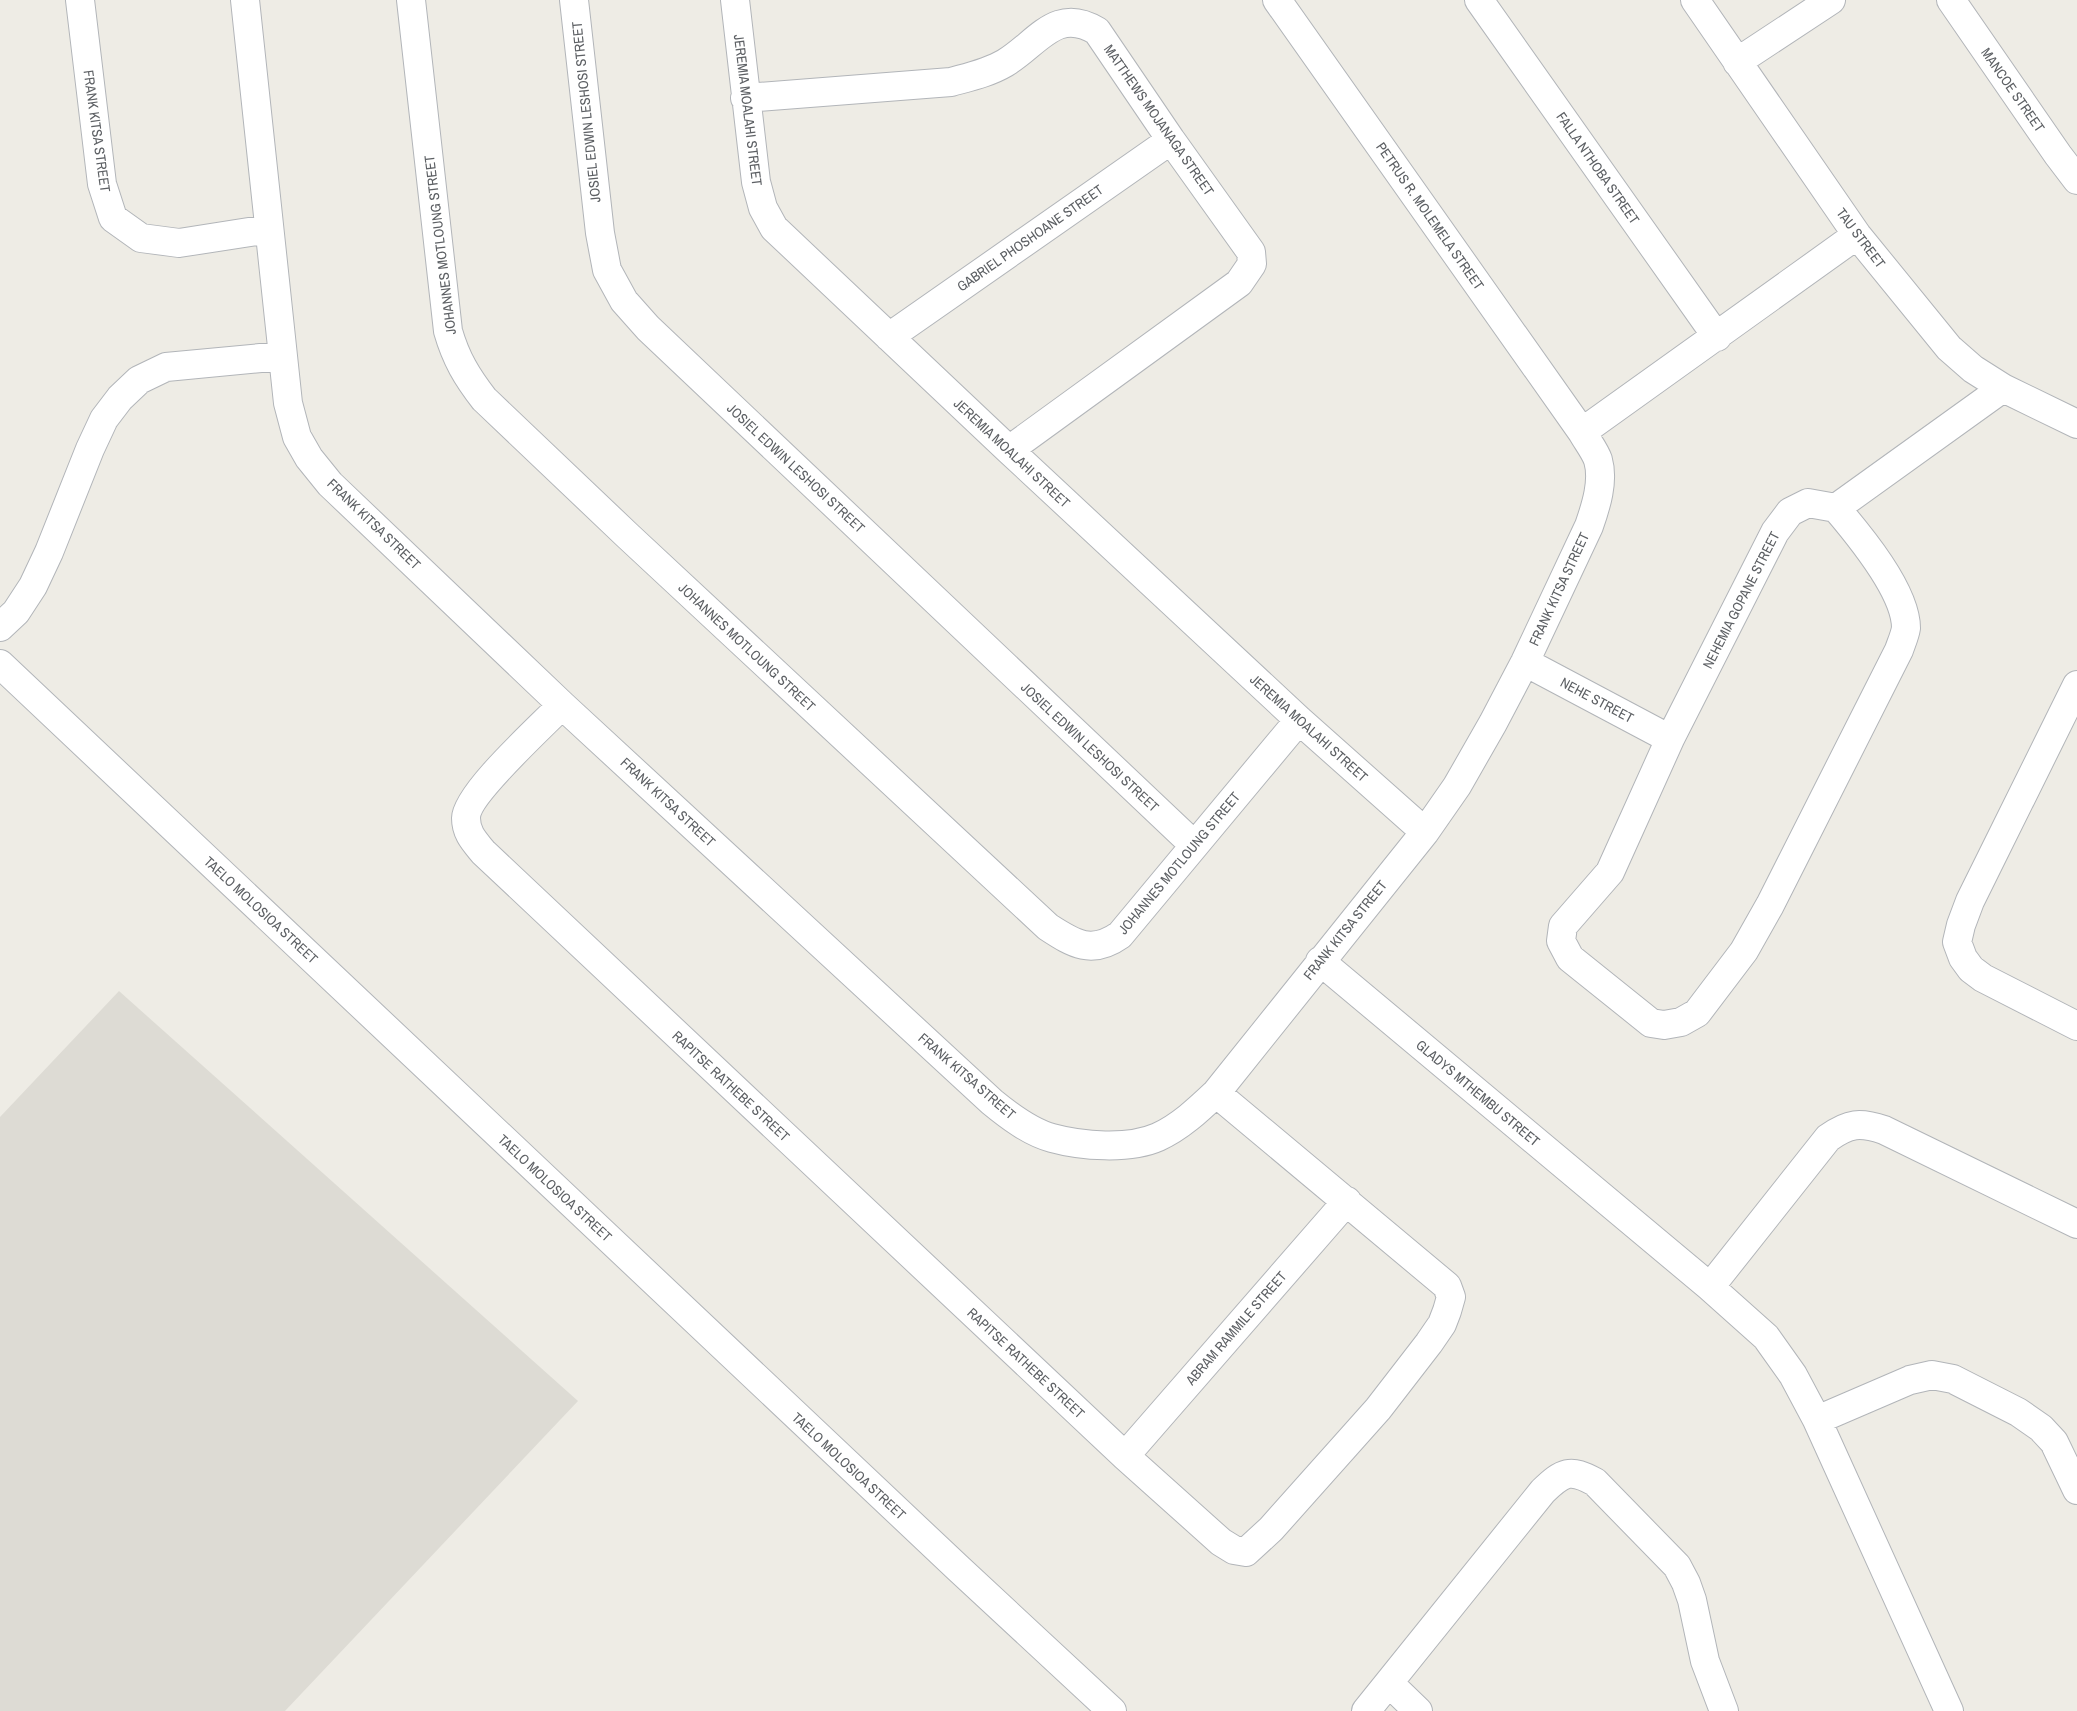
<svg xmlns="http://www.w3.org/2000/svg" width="2077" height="1711" viewBox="0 0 2077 1711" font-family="'Archivo Narrow',sans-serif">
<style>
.education{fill:#dddbd4}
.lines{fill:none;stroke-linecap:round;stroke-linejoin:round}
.minor-casing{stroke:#b2b5b9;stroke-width:30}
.minor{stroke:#fff;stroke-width:28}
.labels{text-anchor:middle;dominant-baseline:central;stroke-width:4;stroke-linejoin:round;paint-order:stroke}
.street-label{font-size:14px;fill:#5d6064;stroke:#fff}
</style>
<rect width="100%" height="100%" fill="#eeece5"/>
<!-- education -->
<path class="education" d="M119,991L578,1401L285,1711H0V1117Z"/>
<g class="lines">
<defs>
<path id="minor" d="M80,0L102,184L113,218L141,238L179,243L269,229
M245,0L288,403L297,437L309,458L330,484L562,705L992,1102C1009,1116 1030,1132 1052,1138C1081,1146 1129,1150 1158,1137C1180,1127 1198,1110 1216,1093L1425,832L1457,786L1493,723L1525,662L1589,526C1596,506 1604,481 1598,460C1595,451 1587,441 1582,432L1277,0
M411,0L448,331C456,359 467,377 484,399L628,536L1048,927C1074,944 1092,955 1120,935L1299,720
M574,0L600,233L607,270L624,301L648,328L1194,845
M735,0L756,182L763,208L774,228L1009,450L1299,720L1425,832
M1479,0L1717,337
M1695,0L1857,235L1949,348L1973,369L2003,388L2077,424
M1951,0L2058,155L2077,180
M1737,62L1831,0
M745,98L951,82C969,77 988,73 1005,63C1038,43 1056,6 1097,31L1171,140L1251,252L1252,264L1239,283L1009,450
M889,337L1171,140
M1582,432L1857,235
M1808,503L1836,508C1859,535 1906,591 1906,628C1905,635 1901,644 1899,650L1770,905L1744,951L1697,1013L1681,1022L1664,1025L1651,1023L1570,958L1561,941L1563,926L1610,872L1670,739L1775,532L1790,512Z
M1836,508L2003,388
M0,627L16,612L33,586L49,552L90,449L104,419L120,398L139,380L166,367L282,356
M1525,662L1670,739
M0,664L958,1568L1112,1711
M2077,685L1970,901L1961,925L1957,942L1963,958L1971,969L1983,978L2077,1026
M562,705C543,725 466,794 466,818C466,833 474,841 483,852L1125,1456L1221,1542L1234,1550L1246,1552L1271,1529L1378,1409L1429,1343L1442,1324L1447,1311L1451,1297L1447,1286L1216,1093
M1320,961L1710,1287L1766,1337L1793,1375L1817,1420L1949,1711
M1710,1287L1828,1138C1849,1123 1860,1122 1884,1130L2077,1224
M1817,1420L1910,1380L1932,1375L1953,1379L2018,1412L2041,1428L2054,1442L2077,1490
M1125,1456L1347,1201
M1389,1683L1418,1711
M1366,1711L1543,1491C1563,1472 1570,1468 1595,1482L1677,1566L1686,1583L1692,1600L1705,1661L1724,1711"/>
</defs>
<!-- minor casing -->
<use href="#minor" class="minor-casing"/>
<!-- minor -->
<use href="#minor" class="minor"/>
</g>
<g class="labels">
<!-- street labels -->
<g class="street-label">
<text transform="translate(2013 90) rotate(55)">MANCOE STREET</text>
<text transform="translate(748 110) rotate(83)">JEREMIA MOALAHI STREET</text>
<text transform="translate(586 112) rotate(-96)">JOSIEL EDWIN LESHOSI STREET</text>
<text transform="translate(1159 120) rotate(55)">MATTHEWS MOJANAGA STREET</text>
<text transform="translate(97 131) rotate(82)">FRANK KITSA STREET</text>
<text transform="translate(1598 168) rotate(55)">FALLA NTHOBA STREET</text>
<text transform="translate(1430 216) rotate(55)">PETRUS R. MOLEMELA STREET</text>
<text transform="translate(1030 238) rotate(-35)">GABRIEL PHOSHOANE STREET</text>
<text transform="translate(1861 238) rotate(53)">TAU STREET</text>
<text transform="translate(440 245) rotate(-97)">JOHANNES MOTLOUNG STREET</text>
<text transform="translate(1012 453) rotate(43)">JEREMIA MOALAHI STREET</text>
<text transform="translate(796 468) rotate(43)">JOSIEL EDWIN LESHOSI STREET</text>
<text transform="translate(374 524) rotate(44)">FRANK KITSA STREET</text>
<text transform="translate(1559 589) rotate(-65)">FRANK KITSA STREET</text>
<text transform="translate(1741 600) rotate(-63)">NEHEMIA GOPANE STREET</text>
<text transform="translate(747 647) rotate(43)">JOHANNES MOTLOUNG STREET</text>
<text transform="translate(1597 700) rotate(28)">NEHE STREET</text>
<text transform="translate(1309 728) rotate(42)">JEREMIA MOALAHI STREET</text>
<text transform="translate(1090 747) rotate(43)">JOSIEL EDWIN LESHOSI STREET</text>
<text transform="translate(668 802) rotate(43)">FRANK KITSA STREET</text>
<text transform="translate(1179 863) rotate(-50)">JOHANNES MOTLOUNG STREET</text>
<text transform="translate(261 910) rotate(43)">TAELO MOLOSIOA STREET</text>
<text transform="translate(1345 930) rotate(-51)">FRANK KITSA STREET</text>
<text transform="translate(967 1076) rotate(41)">FRANK KITSA STREET</text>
<text transform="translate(731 1086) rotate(43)">RAPITSE RATHEBE STREET</text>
<text transform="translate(1478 1093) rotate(40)">GLADYS MTHEMBU STREET</text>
<text transform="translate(555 1188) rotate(43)">TAELO MOLOSIOA STREET</text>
<text transform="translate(1236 1328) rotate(-49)">ABRAM RAMMILE STREET</text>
<text transform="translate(1026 1363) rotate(43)">RAPITSE RATHEBE STREET</text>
<text transform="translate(849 1466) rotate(43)">TAELO MOLOSIOA STREET</text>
</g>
</g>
</svg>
